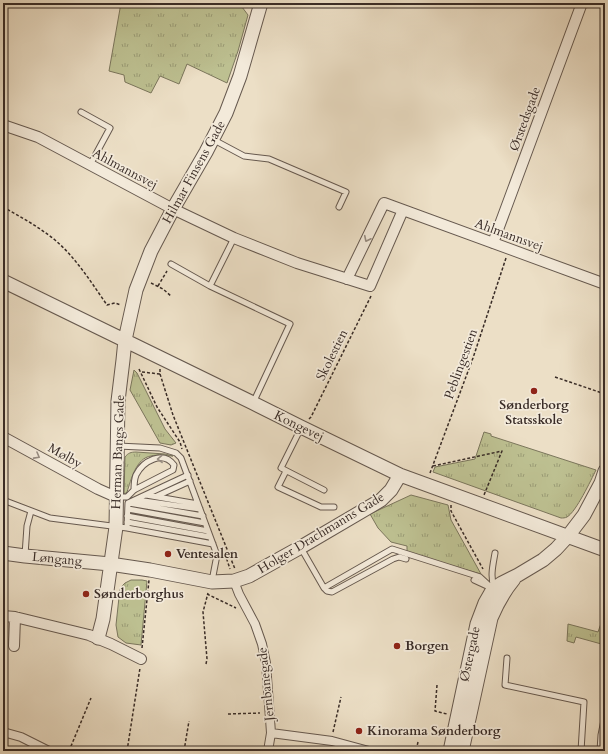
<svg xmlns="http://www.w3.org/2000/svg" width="608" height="754" viewBox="0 0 608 754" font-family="Cardo,serif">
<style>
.grass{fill:url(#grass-tufts);stroke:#7b765c}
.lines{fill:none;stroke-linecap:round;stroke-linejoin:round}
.service-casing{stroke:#66594f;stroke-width:7}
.pedestrian-casing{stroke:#66594f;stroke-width:10}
.minor-casing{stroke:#66594f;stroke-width:12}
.tertiary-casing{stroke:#66594f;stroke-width:15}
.path{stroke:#392c27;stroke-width:1.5;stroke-dasharray:3 2;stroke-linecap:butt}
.service{stroke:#f3eada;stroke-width:5}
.pedestrian{stroke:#f3eada;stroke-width:8}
.minor{stroke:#f3eada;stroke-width:10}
.tertiary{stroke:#f3eada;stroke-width:13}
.oneway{stroke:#968b80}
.poi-dot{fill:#8f2418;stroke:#f3eada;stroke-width:1.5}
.labels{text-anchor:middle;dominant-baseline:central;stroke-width:3.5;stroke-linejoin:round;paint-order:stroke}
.street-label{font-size:13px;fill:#392c27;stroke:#f3eada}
.poi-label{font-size:13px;font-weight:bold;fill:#392c27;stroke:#f3eada;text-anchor:start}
</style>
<defs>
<pattern id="grass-tufts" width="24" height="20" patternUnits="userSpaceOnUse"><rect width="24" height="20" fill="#bdc091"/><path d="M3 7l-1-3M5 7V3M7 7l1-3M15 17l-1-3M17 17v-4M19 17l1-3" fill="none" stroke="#9b9c76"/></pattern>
</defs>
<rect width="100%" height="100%" fill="#ecdfc6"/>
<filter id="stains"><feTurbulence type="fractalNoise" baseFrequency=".005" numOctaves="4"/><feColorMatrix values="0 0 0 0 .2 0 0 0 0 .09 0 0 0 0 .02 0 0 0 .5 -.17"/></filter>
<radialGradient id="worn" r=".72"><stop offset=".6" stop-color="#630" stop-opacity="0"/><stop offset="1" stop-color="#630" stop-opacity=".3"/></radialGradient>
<!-- grass -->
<path class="grass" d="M121,3H227L242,7L248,15L238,51L227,83L187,64L179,84L160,76L151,93L125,82L124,75L109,71Z
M134,370L137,373L165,429L176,443L171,445L160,443L130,390Z
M484,432L491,434V436L596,470C591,480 576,512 567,517C565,518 563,518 561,518L433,472L435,467L475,459Z
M136,452L165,454L173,456C166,456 158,454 151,456C136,458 131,480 127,492L126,493L124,494L125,457C128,453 131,452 136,452Z
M411,495L448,505L451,520L481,574L407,553V546L391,542L378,528L370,514Z
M131,580H142L147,581L141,645L126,643L118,637L116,625L120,588L125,583Z
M605,612V645L576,637L574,643L567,641L568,624L598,632Z"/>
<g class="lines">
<defs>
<path id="service" d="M81,112L110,128L90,165
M214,140L244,156L269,159L346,192L339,207
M171,264L210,286L290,324L253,403
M210,286L234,238
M301,428L281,468L324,490
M118,446L160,448L176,453L181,458L217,555L212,581
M286,471L278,487L321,507H334
M146,495L198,504
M157,496L190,481
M117,497H127L134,490L173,470L174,465C163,450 143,461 136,475C134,480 134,484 134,490
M3,500L50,518L127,528L213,544
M137,500L200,509
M129,503L203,516
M128,509L205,523
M127,516L208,531
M127,522L210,537
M127,528L128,503L188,475
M301,548L324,588L327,591L332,592L393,559L399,557L406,559
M25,555L27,526L31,511
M474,580L487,586
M494,587C490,576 493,565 495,553
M324,588L392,549L480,577L493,589
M507,658L505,685L584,702L581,751
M600,751L601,735L605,715"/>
<path id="pedestrian" d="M234,581L239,594L255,624L262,644L266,663L271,733L268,751
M3,732L21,737L49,751
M271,733L332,741L369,751"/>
<path id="minor" d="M3,125L38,137L173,209L234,238L297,263L370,286L403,210
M493,243L582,3
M347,279L384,203L605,284
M3,437L98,489L116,497
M3,616L15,617L89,635L111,644L141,659
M14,646L15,617"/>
<path id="tertiary" d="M3,281L253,403L301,427L400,475L605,550
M3,553L25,556L110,564L150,570L212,582L234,581L249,576L301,547L381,500L391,490L400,475
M98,638L103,619L116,527L118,401L123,360L125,340L136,290L151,251L173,209L206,152L226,113L240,76L261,3
M450,751L477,624L485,603L493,589L502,583L518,575L543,560L556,549L568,536L584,515L601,483L605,471
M462,751L491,618C497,604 504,591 514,579"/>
</defs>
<!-- service casing -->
<use href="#service" class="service-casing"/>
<!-- pedestrian casing -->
<use href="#pedestrian" class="pedestrian-casing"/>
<!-- minor casing -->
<use href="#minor" class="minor-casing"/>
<!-- tertiary casing -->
<use href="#tertiary" class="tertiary-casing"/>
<!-- path -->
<path class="path" d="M3,207C21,217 39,227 55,240C76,258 91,282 107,305L115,303L121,305
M151,283L163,289L171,296
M158,286L167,271
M139,369L157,407L180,442L182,449
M160,369V374L173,415L235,569
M142,372L160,374
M555,377L605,394
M309,419L311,417L371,296
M433,466L502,451L484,495
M430,473L473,358L506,258
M451,505V511L483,569
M225,554L230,569
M207,594L236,608
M142,648L149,580
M206,664L207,659L203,612L208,593
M437,685L435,711L447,714
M228,714L260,713
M333,732L341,697
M418,742L416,751H418
M69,751L91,698
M127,751L140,668
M184,751L189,721"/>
<!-- service -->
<use href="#service" class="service"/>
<!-- pedestrian -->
<use href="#pedestrian" class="pedestrian"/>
<!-- minor -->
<use href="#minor" class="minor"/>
<!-- tertiary -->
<use href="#tertiary" class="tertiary"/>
</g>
<!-- one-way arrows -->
<defs><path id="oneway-chevron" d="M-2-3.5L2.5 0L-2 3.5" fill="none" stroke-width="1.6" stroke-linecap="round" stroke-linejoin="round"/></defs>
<g class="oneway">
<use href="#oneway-chevron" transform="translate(367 239) rotate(116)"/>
<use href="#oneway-chevron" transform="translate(37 456) rotate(29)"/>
<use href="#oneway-chevron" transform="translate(160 459) rotate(179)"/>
</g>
<!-- markers -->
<g class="poi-dot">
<circle cx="534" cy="391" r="4"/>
<circle cx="168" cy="554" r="4"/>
<circle cx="86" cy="594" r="4"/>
<circle cx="397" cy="646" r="4"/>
<circle cx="359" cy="731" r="4"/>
</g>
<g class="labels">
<!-- street labels -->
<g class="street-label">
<text transform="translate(525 119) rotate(-70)">Ørstedsgade</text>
<text transform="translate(125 169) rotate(28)">Ahlmannsvej</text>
<text transform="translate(194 172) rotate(-61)">Hilmar Finsens Gade</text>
<text transform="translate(509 235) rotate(20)">Ahlmannsvej</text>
<text transform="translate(332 355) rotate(-64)">Skolestien</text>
<text transform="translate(461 364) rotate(-70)">Peblingestien</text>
<text transform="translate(299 426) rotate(26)">Kongevej</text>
<text transform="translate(118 452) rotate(-88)">Herman Bangs Gade</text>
<text transform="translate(65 456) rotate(29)">Mølby</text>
<text transform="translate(321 533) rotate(-31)">Holger Drachmanns Gade</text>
<text transform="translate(57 559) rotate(5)">Løngang</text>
<text transform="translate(470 654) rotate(-78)">Østergade</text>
<text transform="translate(266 684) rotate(-96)">Jernbanegade</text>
</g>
<!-- poi labels -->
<g class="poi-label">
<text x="534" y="405" text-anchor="middle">Sønderborg<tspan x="534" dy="15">Statsskole</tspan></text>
<text x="176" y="554">Ventesalen</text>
<text x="94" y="594">Sønderborghus</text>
<text x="405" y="646">Borgen</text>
<text x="367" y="731">Kinorama Sønderborg</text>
</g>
</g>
<!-- margin -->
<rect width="608" height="754" fill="none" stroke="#ecdfc6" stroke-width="16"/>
<rect x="4" y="4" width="600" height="746" fill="none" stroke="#392c27" stroke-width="2"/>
<rect x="8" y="8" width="592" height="738" fill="none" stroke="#392c27"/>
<rect width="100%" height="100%" filter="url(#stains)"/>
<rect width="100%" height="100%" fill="url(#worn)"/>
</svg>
